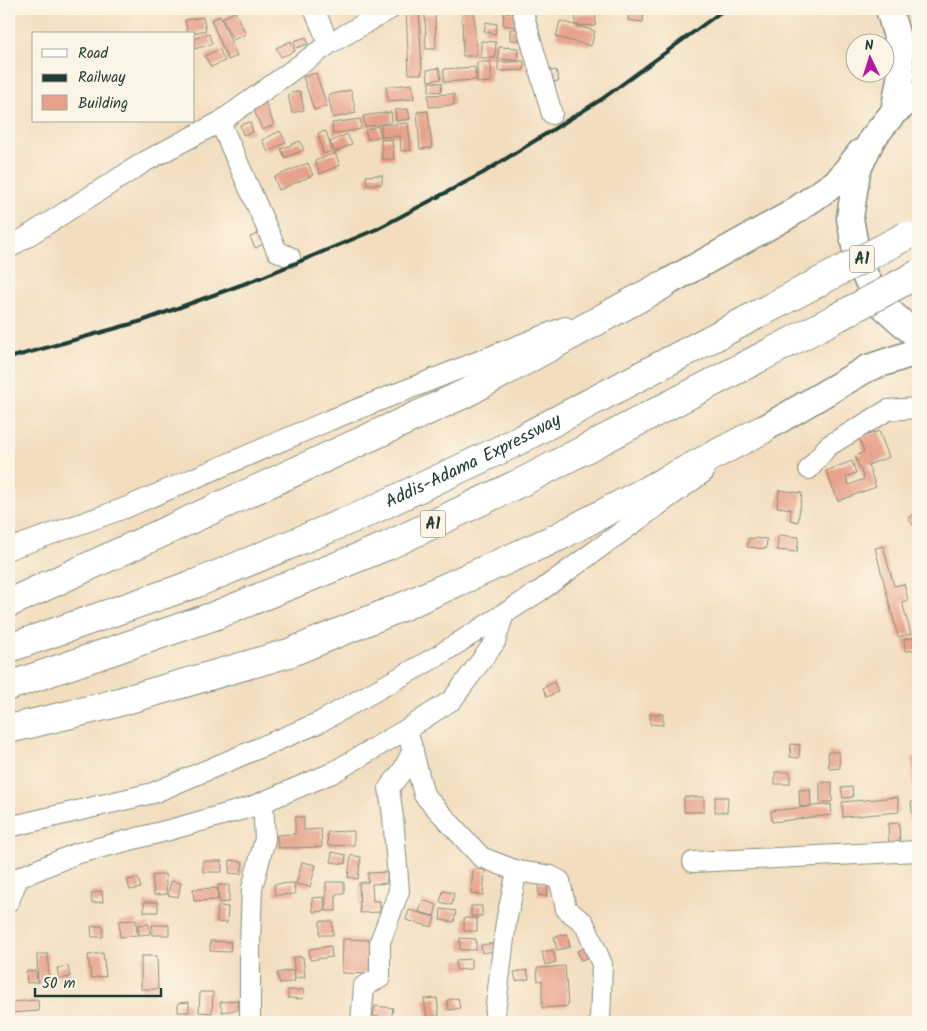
<svg xmlns="http://www.w3.org/2000/svg" width="927" height="1031" viewBox="0 0 927 1031" font-family="Kalam,sans-serif">
<style>
.building{fill:#e7a08a}
.lines{fill:none;stroke-linecap:round;stroke-linejoin:round}
.minor-casing{stroke:#888e7a;stroke-width:22}
.major-casing{stroke:#888e7a;stroke-width:29}
.highway-casing{stroke:#888e7a;stroke-width:30}
.minor{stroke:#fff;stroke-width:20}
.major{stroke:#fff;stroke-width:26}
.highway{stroke:#fff;stroke-width:28}
.rail{stroke:#1f3d34;stroke-width:4}
.highway-bridge-casing{stroke:#888e7a;stroke-width:30;stroke-linecap:butt}
.highway-bridge{stroke:#fff;stroke-width:28}
.labels{text-anchor:middle;dominant-baseline:central;stroke-width:4;stroke-linejoin:round;paint-order:stroke}
.shield{fill:#fcf5e5;stroke:#617469;stroke-width:1}
.shield-label{font-size:16px;font-weight:bold;fill:#1f3d34}
.street-label{font-size:18px;fill:#1f3d34;stroke:#fcf5e5}
</style>
<rect width="100%" height="100%" fill="#fcf5e5"/>
<filter id="ink" filterUnits="userSpaceOnUse"><feTurbulence type="fractalNoise" baseFrequency=".02" numOctaves="2"/><feDisplacementMap in="SourceGraphic" scale="10" xChannelSelector="R" yChannelSelector="G"/><feConvolveMatrix kernelMatrix="1 2 1 2 8 2 1 2 1" color-interpolation-filters="sRGB"/></filter>
<filter id="wash" filterUnits="userSpaceOnUse"><feTurbulence type="fractalNoise" baseFrequency=".0096" numOctaves="4" result="noise"/><feDisplacementMap in="SourceGraphic" scale="20" xChannelSelector="R" yChannelSelector="G"/><feGaussianBlur stdDeviation="1.12" result="paint"/><feColorMatrix in="noise" values="0 0 0 0 0 0 0 0 0 0 0 0 0 0 0 0 0 1.4 0 .05"/><feComposite in="paint" operator="in"/></filter>
<g filter="url(#wash)">
<rect width="100%" height="100%" fill="#f2debf"/>
<g id="blocks">
<!-- building -->
<path class="building" d="M406,9H419L422,74H409Z
M462,9H474L476,56H463Z
M630,9H644L643,22L628,20Z
M235,12L246,34L233,40L222,18Z
M504,12L519,13L518,27L503,25Z
M425,14H435L436,49H426Z
M576,14L596,15L595,26L575,25Z
M220,16L237,56L228,60L211,20Z
M203,17L206,30L188,34L185,20Z
M560,21L595,31L591,46L556,37Z
M486,22L497,24L495,34L484,31Z
M510,29H521V40H510Z
M209,34L212,44L194,49V39Z
M306,37L308,44L296,48L294,41Z
M291,41L295,51L281,57L276,48Z
M481,41L496,42L495,58H481Z
M499,47L518,48L517,60L498,59Z
M219,49L225,61L211,67L205,56Z
M524,61V70L498,71V62Z
M477,62H491V82L477,83Z
M475,67L476,80L444,82V69Z
M439,68L441,79L428,81L427,70Z
M556,70L559,81L547,83L545,72Z
M316,73L327,106L314,110L303,77Z
M429,82L442,83L441,92L429,91Z
M412,84L414,99L388,101L386,87Z
M351,90L356,113L333,118L328,95Z
M300,91L304,110L292,113L288,94Z
M454,94V105L429,107L428,95Z
M263,97L274,125L262,130L251,102Z
M408,109L410,119L396,121L395,110Z
M428,111L432,148L420,149L417,112Z
M391,112L392,122L365,127L363,116Z
M360,119L361,129L333,134L332,123Z
M250,122L253,132L243,135L240,125Z
M408,123L411,150L401,151L400,136L382,137L381,125Z
M378,126L381,136L368,140L365,130Z
M280,131L286,142L268,152L262,140Z
M326,131L332,151L323,154L318,133Z
M347,134L352,144L335,152L330,142Z
M381,138L382,140L392,139L394,159H382Z
M300,141L304,150L285,158L281,149Z
M335,153L340,165L320,174L315,161Z
M308,163L313,175L279,190L274,177Z
M382,175V184L367,185L366,176Z
M260,233L264,244L255,248L250,237Z
M879,431L889,457L868,465L876,487L838,501L826,471L852,461L856,473L846,477L849,485L864,479L855,456L864,452L859,438Z
M779,490L802,493L798,522L790,520L791,509L777,507Z
M914,513L918,518V526L915,528L908,518Z
M778,535L799,537L797,552L777,550Z
M749,538L767,539L766,549L747,547Z
M883,546L894,586L904,584L908,600L902,602L911,634L898,637L875,548Z
M918,637V650L905,651L904,639Z
M554,682L558,692L547,697L543,688Z
M650,714H663V725L650,724Z
M791,744L800,745L799,758L790,757Z
M828,752H839L840,768L829,769Z
M912,757H918V787H913Z
M775,772H790V784H775Z
M820,782H832V802H820Z
M852,787L853,797L843,798L841,788Z
M810,789L811,806L800,807L799,790Z
M684,797H704V812H684Z
M715,797H728L727,812H715Z
M898,797L899,812L843,817L842,802Z
M911,802H918V818L913,819Z
M831,804L832,815L772,822L771,811Z
M295,817H304V830L321,829L322,847L278,848L277,835L295,834Z
M899,823L900,844H889L888,824Z
M354,831V845L328,846L327,832Z
M332,852L346,855L345,864L331,862Z
M351,855L361,857L358,879L348,877Z
M230,860L243,862L241,874L229,873Z
M203,861H222V872H203Z
M302,862L316,865L310,887L296,884Z
M473,869L485,870L483,895L471,894Z
M387,872V883L372,884L373,901H380V912L360,913L359,883L368,882V873Z
M165,874L167,894L154,895L152,876Z
M138,878L141,888L130,890L127,880Z
M171,881L181,883L178,897L168,895Z
M326,882H344V894H336V911H326Z
M294,883L295,894L275,895L274,884Z
M539,883L548,884L547,896L538,895Z
M218,885H229V902L219,903Z
M217,888L218,900L194,901L193,889Z
M102,891L103,902L92,903L91,893Z
M443,891L454,893L452,905L440,902Z
M324,897L325,911L313,912L312,898Z
M423,900L437,905L434,916L419,912Z
M144,902H158V912H144Z
M218,906L228,907L227,923L217,922Z
M471,906H482V916H471Z
M441,909L456,911L454,922L440,920Z
M409,910L435,917L432,927L406,920Z
M464,918H477V931H464Z
M136,920L137,935L120,937L119,921Z
M320,921H332L333,935H320Z
M149,924L150,934L139,935L138,925Z
M152,925H169V935H152Z
M91,926H103V937H92Z
M567,934L570,947L557,950L554,937Z
M460,938L476,939V950H460Z
M343,939L371,940L370,974L342,973Z
M210,941L231,942L230,952L210,951Z
M503,942V950L482,953L481,945Z
M592,945L596,955L581,960L577,951Z
M331,946L332,957L310,960L309,949Z
M553,950L556,962L545,965L542,952Z
M103,953L106,976L91,978L88,955Z
M37,954H48L49,982L38,983Z
M141,956H157L158,989H141Z
M293,957H303L305,977L295,978Z
M471,959V969L456,970V960Z
M68,966L70,977L59,979L57,968Z
M565,966L568,1006L542,1008V980L538,981L537,968Z
M293,970L295,981L280,984L277,973Z
M527,970L529,979L516,981L514,972Z
M26,971H36L37,982L27,983Z
M288,990H304L303,999L288,998Z
M200,992H213L212,1013L199,1012Z
M437,998L439,1016L427,1018L424,999Z
M458,998L460,1008L449,1010L447,1000Z
M38,1000L39,1011L9,1013V1002Z
M237,1000L238,1010L222,1012L220,1002Z
M189,1002V1012H178V1003Z
M375,1006L393,1008L391,1019L373,1016Z"/>
</g>
</g>
<g filter="url(#ink)">
<use href="#blocks" fill-opacity="0" stroke="#888e7a" stroke-width="1"/>
<g class="lines">
<defs>
<path id="minor" d="M314,9L329,44
M522,9L552,114
M220,122L277,251L290,257
M9,248L146,161L220,122L329,44L390,9
M809,469L828,446L888,410L918,408
M9,549L125,508L330,420L565,327
M504,613L495,642L452,700L407,729L424,795L481,857L517,871L551,876L560,881L566,909L584,923L602,964L600,1022
M9,827L153,793L318,723L436,657L540,591L704,472
M693,862L918,851
M9,901L18,878L75,854L173,829L251,807L332,773L407,729
M250,1022V944L252,888L265,839L263,802
M361,1022L364,986L380,978V942L399,891L393,817L389,788L403,770L413,750
M494,1022L506,922L517,871"/>
<path id="major" d="M889,9L899,44L901,74L894,112
M918,95L894,112L872,139L857,171L850,218L858,263L881,304L918,337
M661,286L789,215L838,181L860,153
M762,430L868,368L913,353H918"/>
<g id="highway">
<path d="M9,603L466,393L661,286"/>
<path id="s1" d="M9,648L197,583L362,515L504,448L817,283"/>
<path d="M9,686L214,616L389,545L528,479L838,317"/>
<path d="M9,729L105,706L289,653L404,606L558,537L762,430"/>
</g>
</defs>
<!-- minor casing -->
<use href="#minor" class="minor-casing"/>
<!-- major casing -->
<use href="#major" class="major-casing"/>
<!-- highway casing -->
<use href="#highway" class="highway-casing"/>
<!-- minor -->
<use href="#minor" class="minor"/>
<!-- major -->
<use href="#major" class="major"/>
<!-- highway -->
<use href="#highway" class="highway"/>
<!-- rail -->
<path class="rail" d="M9,358L142,321L260,278L377,229L483,173L602,99L725,9"/>
<defs>
<path id="highway-bridge" d="M817,283L906,236
M838,317L918,274"/>
</defs>
<!-- highway-bridge casing -->
<use href="#highway-bridge" class="highway-bridge-casing"/>
<!-- highway-bridge -->
<use href="#highway-bridge" class="highway-bridge"/>
</g>
</g>
<g class="labels">
<!-- shield labels -->
<g class="shield">
<rect x="849.5" y="245.5" width="25" height="27" rx="4"/>
<rect x="420.5" y="510.5" width="25" height="27" rx="4"/>
</g>
<g class="shield-label">
<text x="862" y="259">A1</text>
<text x="433" y="524">A1</text>
</g>
<!-- street labels -->
<g class="street-label">
<text stroke="none"><textPath href="#s1" startOffset="501">Addis-Adama Expressway</textPath></text>
</g>
</g>
<!-- margin -->
<rect width="927" height="1031" fill="none" stroke="#fcf5e5" stroke-width="30"/>
<!-- legend -->
<rect x="32" y="32" width="162" height="90" fill="#fcf5e5" stroke="#a4ab9e"/>
<rect x="42" y="49" width="25" height="8" fill="#ffffff" stroke="#a4ab9e"/>
<text x="78" y="58" font-size="15" fill="#1f3d34">Road</text>
<rect x="42" y="74" width="25" height="8" fill="#1f3d34" stroke="#a4ab9e"/>
<text x="78" y="82" font-size="15" fill="#1f3d34">Railway</text>
<rect x="42" y="95" width="25" height="15" fill="#e7a08a" stroke="#a4ab9e"/>
<text x="78" y="108" font-size="15" fill="#1f3d34">Building</text>
<!-- north arrow -->
<g transform="translate(870 58) rotate(356)"><circle r="24" fill="#fcf5e5" stroke="#a4ab9e"/>
<path d="M0-4L9 19L0 12L-9 19Z" fill="#b5179e"/>
<text y="-8" font-size="14" font-weight="bold" text-anchor="middle" fill="#1f3d34">N</text>
</g>
<!-- scale -->
<path d="M35 988v8h126v-8" fill="none" stroke="#1f3d34" stroke-width="2.5"/>
<text x="42" y="988" font-size="15" fill="#1f3d34" stroke="#fcf5e5" stroke-width="4" paint-order="stroke">50 m</text>
</svg>
